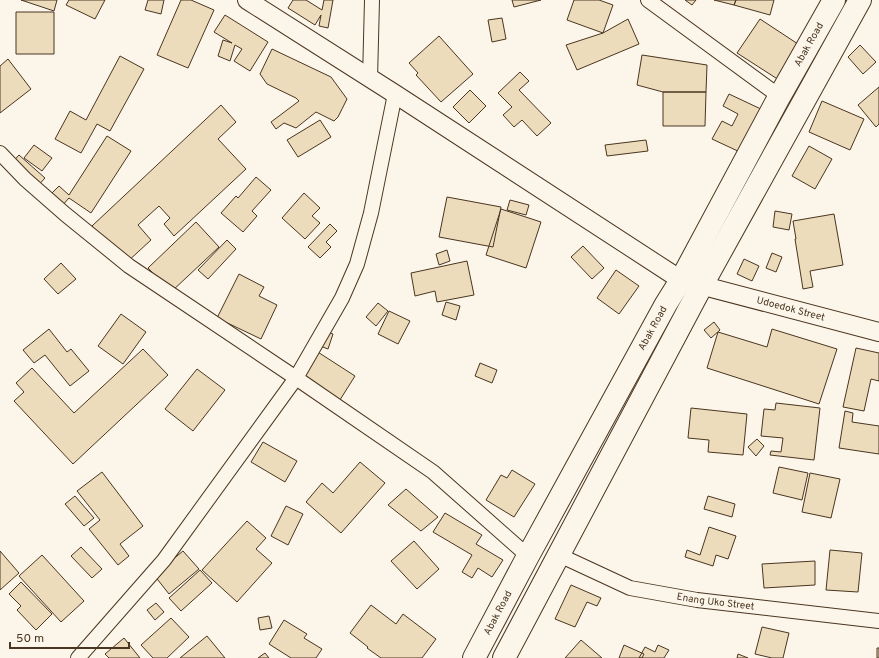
<svg xmlns="http://www.w3.org/2000/svg" width="879" height="658" viewBox="0 0 879 658" font-family="Overpass,sans-serif">
<style>
.building{fill:#ecdcbc;stroke:#4a3520}
.lines{fill:none;stroke-linecap:round;stroke-linejoin:round}
.minor-casing{stroke:#4a3520;stroke-width:16}
.tertiary-casing{stroke:#4a3520;stroke-width:20}
.trunk-casing{stroke:#4a3520;stroke-width:24}
.minor{stroke:#fbf6e9;stroke-width:14}
.tertiary{stroke:#fbf6e9;stroke-width:18}
.trunk{stroke:#fbf6e9;stroke-width:22}
.labels{text-anchor:middle;dominant-baseline:central;stroke-width:3;stroke-linejoin:round;paint-order:stroke}
.street-label{font-size:10px;fill:#4a3520;stroke:#fbf6e9}
</style>
<rect width="100%" height="100%" fill="#fbf6e9"/>
<!-- building -->
<path class="building" d="M21,0H57L54,11Z
M69,0H105L95,19L66,5Z
M148,0H164L161,14L145,10Z
M181,0H191L214,10L188,68L157,55Z
M293,0H306L322,10L324,0H333L328,28L319,26L321,15L315,25L288,8Z
M512,0H541L514,7Z
M574,0H599L613,5L603,33L567,20Z
M685,0H696L692,5Z
M714,0H736L734,5Z
M736,0H774L770,15L734,5Z
M16,12H54V54H16Z
M225,15L268,42L250,71L234,61L242,49L235,45L230,61L218,56L223,40L232,43L214,32Z
M502,18L506,39L492,42L488,20Z
M628,19L639,44L577,70L566,45L603,33Z
M760,19L801,46L779,80L737,53Z
M439,36L473,74L441,102L416,75L418,73L409,63Z
M860,45L876,62L863,74L848,57Z
M272,49L331,77L347,99L338,117L334,121L316,112L296,128L284,123L276,129L271,122L299,101L296,98L267,84L260,74Z
M642,55L707,65L706,92H663L637,85Z
M120,56L144,69L110,131L97,124L81,153L55,139L70,111L86,120Z
M8,59L31,89L0,113V66Z
M520,72L529,81L519,90L551,123L537,136L522,120L514,127L503,115L512,107L498,93Z
M879,87V124L876,127L858,105Z
M470,90L486,106L469,123L453,107Z
M663,92H706L705,126H663Z
M729,94L763,110L742,153L712,139L722,121L732,126L738,114L723,106Z
M822,101L864,119L850,150L809,132Z
M221,105L236,122L218,139L246,169L174,236L164,224L170,218L159,206L138,225L151,240L126,263L92,226Z
M320,120L331,137L298,157L287,140Z
M107,136L131,151L91,213L69,198L60,208L48,197L59,186L69,195Z
M646,140L648,151L607,156L605,145Z
M34,145L52,158L42,171L24,158Z
M809,146L832,159L815,189L792,176Z
M19,155L45,178L34,190L8,167Z
M256,177L271,190L252,211L257,216L243,232L221,213L236,196L238,198Z
M304,193L320,208L312,216L320,223L305,239L282,218Z
M447,197L501,207L493,247L439,237Z
M510,200L529,205L526,215L507,210Z
M501,209L541,222L526,268L486,255Z
M775,211L792,214L789,230L773,227Z
M834,214L843,265L810,271L813,287L803,289L795,239H796L793,221Z
M196,222L219,247L171,292L148,268Z
M330,224L337,231L326,242L331,247L320,258L308,247Z
M227,240L236,249L208,279L198,270Z
M583,246L604,268L592,279L571,257Z
M447,250L450,261L439,265L436,254Z
M772,253L782,257L776,272L766,268Z
M744,259L759,266L752,281L737,274Z
M467,261L474,295L437,302L435,291L415,296L411,273Z
M61,263L76,279L58,294L44,279Z
M616,270L639,286L619,314L597,298Z
M239,274L264,287L259,296L277,305L261,339L217,318Z
M446,302L460,306L456,320L442,315Z
M378,303L388,311L376,326L366,317Z
M389,311L410,321L398,344L378,334Z
M121,314L146,332L123,364L98,346Z
M714,322L720,330L711,338L704,330Z
M49,329L67,352L71,349L89,371L70,386L45,355L34,363L23,350Z
M320,329L333,334L328,349L315,344Z
M772,329L837,349L819,404L707,368L718,332L767,347Z
M310,347L355,376L338,403L292,375Z
M856,348L879,353V381L871,379L864,411L843,407Z
M143,349L168,375L73,464L14,401L24,392L16,383L32,368L74,413Z
M480,363L497,370L492,383L475,376Z
M197,369L225,390L193,431L165,409Z
M776,403L820,408L814,460L770,455L771,451L781,452L783,438L761,436L764,409L775,410Z
M691,408L747,414L743,455L708,452L709,440L688,438Z
M845,411L853,413L852,422L879,426V454L839,448Z
M757,439L764,446L756,456L748,447Z
M263,442L297,461L285,482L251,462Z
M360,462L385,483L341,533L306,502L322,483L333,493Z
M779,467L808,473L802,500L773,493Z
M512,470L535,484L514,517L486,500L501,475L507,478Z
M102,472L143,526L120,544L129,556L118,565L89,529L100,520L77,491Z
M810,473L840,479L831,518L802,512Z
M406,489L438,517L421,531L388,505Z
M75,496L94,518L84,526L65,504Z
M708,496L735,504L732,517L704,509Z
M286,506L303,514L288,545L271,536Z
M445,513L482,535L476,544L503,560L492,577L478,568L472,578L462,572L472,555L433,532Z
M247,521L266,538L256,549L272,563L237,602L202,570Z
M709,527L736,536L728,559L716,555L713,566L685,557L687,550L700,555Z
M414,541L439,569L417,589L391,561Z
M81,547L102,569L92,578L71,556Z
M830,550L862,553L858,592L826,590Z
M0,551L19,573L0,590Z
M183,551L199,569L169,594L154,575Z
M42,555L84,601L61,622L19,576Z
M815,561V585L764,588L762,564Z
M200,570L212,583L181,611L169,598Z
M21,582L52,614L36,630L17,610L21,606L9,594Z
M571,585L601,598L597,606L587,602L575,627L555,619Z
M156,603L164,612L155,620L147,610Z
M371,605L396,624L403,614L436,639L422,658H381L367,648L368,647L350,633Z
M269,616L272,628L260,630L258,618Z
M171,618L189,637L167,658H153L141,645Z
M284,620L307,634L304,638L322,649L316,658H291L269,644Z
M762,627L789,633L783,658H772L755,654Z
M207,636L225,658H180Z
M124,638L140,658H109L105,654Z
M581,640L602,658H565Z
M624,645L644,654L642,658H619Z
M658,645L669,650L664,658H639L645,647L655,652Z
M877,648H879V658H877Z
M265,653L269,658H258Z
M738,654L748,658H737Z"/>
<g class="lines">
<defs>
<g id="minor">
<path d="M648,0L779,96"/>
<path d="M370,79L372,0"/>
<path d="M0,153L25,179L65,214L129,266L296,378L433,472L528,556"/>
<path id="s1" d="M559,555L630,588L697,600L879,621"/>
<path d="M78,658L164,560L296,378L342,298L357,264L371,213L395,94"/>
</g>
<g id="tertiary">
<path id="s2" d="M247,0L395,94L681,280L879,332"/>
</g>
<g id="trunk">
<path id="s3" d="M474,658L528,556L666,304L681,280L778,99L834,0"/>
<path d="M504,658L702,285L860,0"/>
</g>
</defs>
<!-- minor casing -->
<use href="#minor" class="minor-casing"/>
<!-- tertiary casing -->
<use href="#tertiary" class="tertiary-casing"/>
<!-- trunk casing -->
<use href="#trunk" class="trunk-casing"/>
<!-- minor -->
<use href="#minor" class="minor"/>
<!-- tertiary -->
<use href="#tertiary" class="tertiary"/>
<!-- trunk -->
<use href="#trunk" class="trunk"/>
</g>
<g class="labels">
<!-- street labels -->
<g class="street-label">
<text stroke="none"><textPath href="#s3" startOffset="699">Abak Road</textPath></text>
<text stroke="none"><textPath href="#s2" startOffset="630">Udoedok Street</textPath></text>
<text stroke="none"><textPath href="#s3" startOffset="375">Abak Road</textPath></text>
<text stroke="none"><textPath href="#s1" startOffset="165">Enang Uko Street</textPath></text>
<text stroke="none"><textPath href="#s3" startOffset="51">Abak Road</textPath></text>
</g>
</g>
<!-- scale -->
<path d="M10 642v6h119v-6" fill="none" stroke="#4a3520" stroke-width="2"/>
<text x="16" y="642" font-size="12" fill="#4a3520" stroke="#fbf6e9" stroke-width="3" paint-order="stroke">50 m</text>
</svg>
